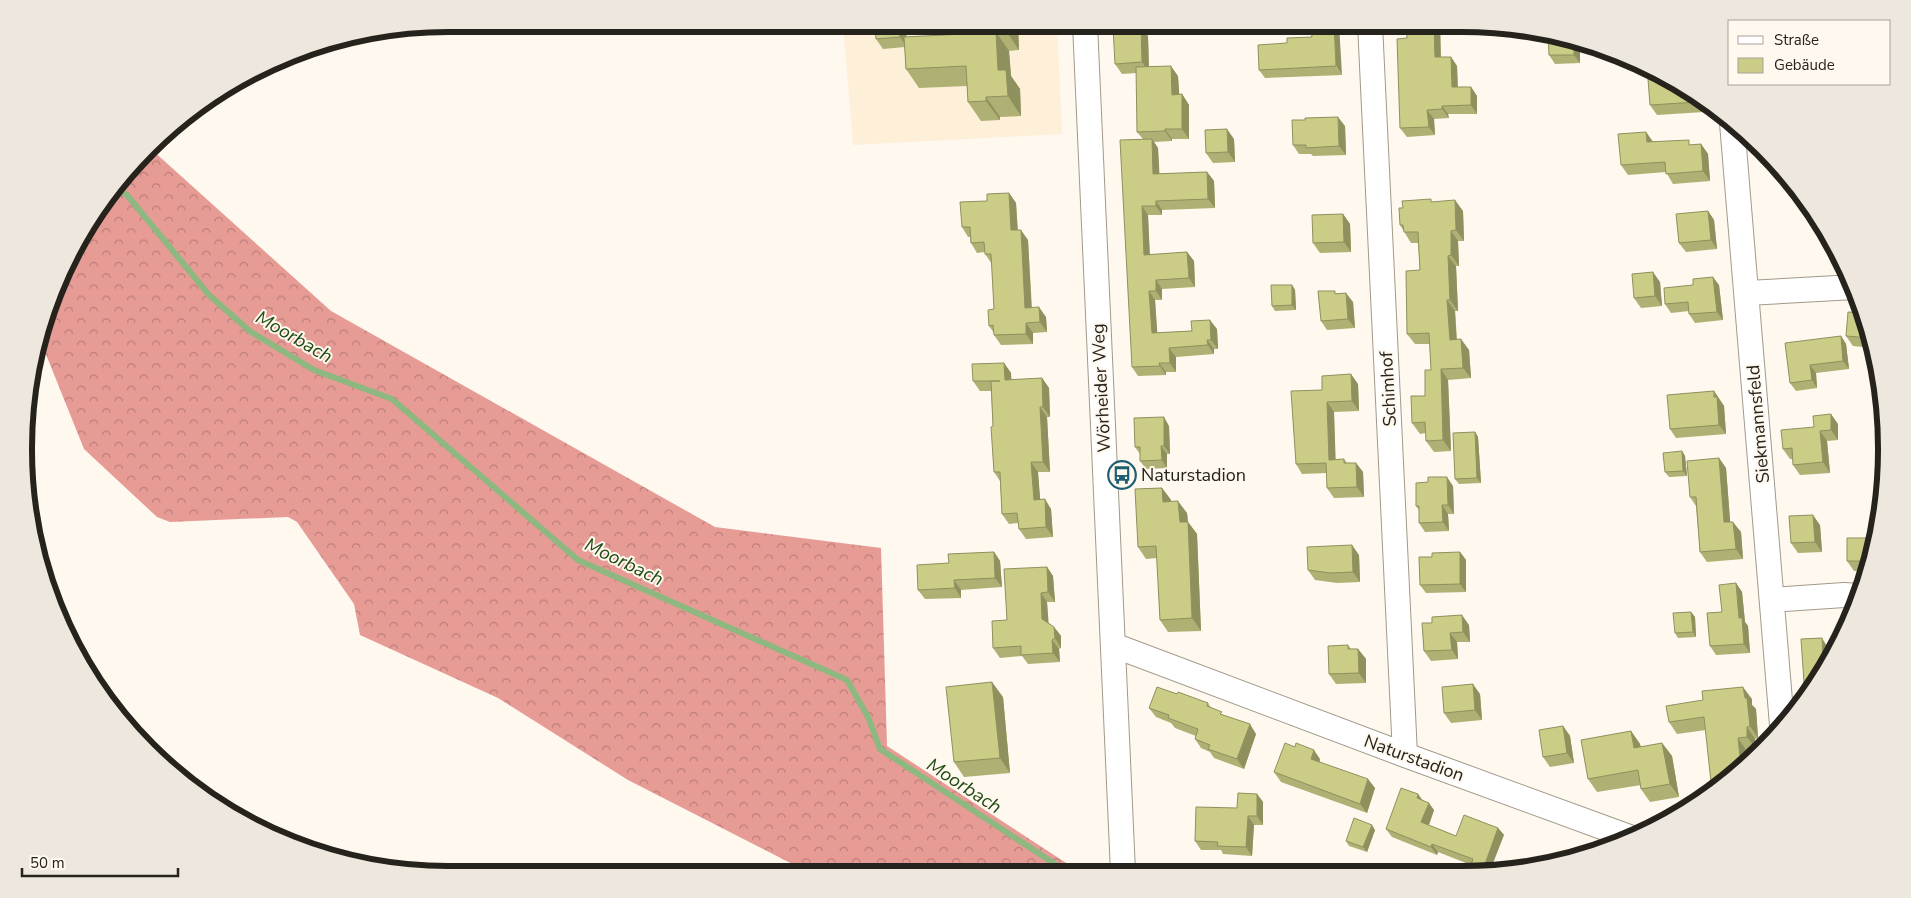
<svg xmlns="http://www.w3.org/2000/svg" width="1911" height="898" viewBox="0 0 1911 898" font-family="'Nunito Sans',sans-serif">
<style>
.built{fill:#fdefd8}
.forest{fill:url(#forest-crowns)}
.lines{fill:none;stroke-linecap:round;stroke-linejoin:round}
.stream{stroke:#8db880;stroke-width:6}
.minor-casing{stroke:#a2998a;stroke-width:26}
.minor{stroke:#fff;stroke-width:24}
.wall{fill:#afb073}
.shaded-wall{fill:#8e905e}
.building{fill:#cbcd86;stroke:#8e905e}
.labels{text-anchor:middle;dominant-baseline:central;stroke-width:4;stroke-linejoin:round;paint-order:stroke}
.street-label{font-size:18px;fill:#26221c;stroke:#fef8ee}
.poi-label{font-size:18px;fill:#26221c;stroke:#fef8ee;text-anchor:start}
.water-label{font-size:19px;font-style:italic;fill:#214b12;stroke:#fef8ee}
.rim{fill:none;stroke:#26221c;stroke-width:6}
</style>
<defs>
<pattern id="forest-crowns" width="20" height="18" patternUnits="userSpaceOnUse" patternTransform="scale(1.25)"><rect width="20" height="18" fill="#e79b95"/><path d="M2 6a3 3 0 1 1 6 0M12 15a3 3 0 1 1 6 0" fill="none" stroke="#bb7e79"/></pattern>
</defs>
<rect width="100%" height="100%" fill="#fef8ee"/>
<!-- built -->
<path class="built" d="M843,24H1057L1062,134L853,145Z"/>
<!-- forest -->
<path class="forest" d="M151,149L331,311L715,527L881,548L887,746L1080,872L810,873L628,780L498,698L360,635L354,604L297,522L288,517L170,522L157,517L84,449L41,342L81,236L129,169Z"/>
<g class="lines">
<!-- stream -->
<path class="stream" d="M115,188L127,195L209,295L251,332L314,370L392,399L578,560L847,680L868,717L880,749L1067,872"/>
<defs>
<path id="minor" d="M1085,24L1123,872
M1370,24L1405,755
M1732,123L1782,725
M1747,293L1855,287
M1772,600L1844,595L1860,596
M1113,645L1405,755L1632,838"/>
</defs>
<!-- minor casing -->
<use href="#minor" class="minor-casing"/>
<!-- minor -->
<use href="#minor" class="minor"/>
</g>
<!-- wall -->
<path class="wall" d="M875,24H906V37L965,34V24H1018L1019,50L1009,51L1011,76L1020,89L1021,116L1000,117V120L981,121L968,102L967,86L919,88L906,69L905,47L883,49L876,39Z
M1406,24H1445V25H1440L1441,57H1451L1457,66L1458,87H1471L1477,96V114H1448L1449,118L1434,119L1435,135L1407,137L1400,128L1407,38Z
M1478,25L1515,29V34L1484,35Z
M1311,30L1342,75L1265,78L1259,70L1287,43L1312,37Z
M1551,34L1587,45H1580V63L1555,64L1549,55Z
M1148,36L1149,67L1178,76L1179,94H1182L1189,105V139H1172V141L1154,142L1158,148L1159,174L1207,172L1214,181L1215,208L1162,210V215H1148L1150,255L1187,252L1194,261L1195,287L1162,289V300H1155L1157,333L1217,329L1218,349H1214V354L1176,357V372H1166V375L1138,376L1132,367L1143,139L1137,132V73L1122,74L1115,64Z
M1698,96L1704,112L1657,115L1650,105Z
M1345,126L1346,155L1313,156L1311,154H1299L1293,145Z
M1646,132L1653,142L1692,145L1701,144L1708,154L1710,181L1673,184L1666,172L1628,175L1621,165Z
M1234,139L1235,162L1213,163L1206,153Z
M1009,193L1016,203L1018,230L1028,240L1032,308L1046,317L1047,332L1033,333V344L1001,345L994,335V333L989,326L994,309L992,264L985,254V252L977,253L971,243L970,237H968L962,227L987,201Z
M1432,202L1463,211L1464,241H1458L1459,266H1456L1458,311H1455L1457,339L1469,350L1471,378L1448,380L1451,451L1434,452L1426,441V433L1420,434L1412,423L1425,396L1431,370L1430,344H1415L1407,334L1420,270L1418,243H1411L1400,225L1403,208Z
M1708,211L1714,220L1717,249L1686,252L1679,243Z
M1343,214L1350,224L1351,252L1320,253L1313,243Z
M1660,282L1662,306L1641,308L1634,298Z
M1292,285L1295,290L1296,310L1275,311L1272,306Z
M1719,285L1723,320L1695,323L1689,314V311L1671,313L1665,304Z
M1337,293L1353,302L1355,328L1327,330L1321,321Z
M1863,313L1873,348L1853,346L1846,336Z
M1841,336L1846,344L1849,369L1816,373L1817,388L1796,391L1790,383Z
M1004,363L1011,373V380L1042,378L1049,388L1050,417H1047L1050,472H1038L1040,500L1051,509L1053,537L1026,539L1019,529L1018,523L1009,524L1002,514L1000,481L994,472L993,426L991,391H980L973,381Z
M1358,384L1359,411L1334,412L1335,459H1344L1347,463H1356L1363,472L1364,497L1334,498L1327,488V473L1302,474L1296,464L1322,390Z
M1714,391L1724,406L1726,434L1676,438L1670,429Z
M1838,424V440L1827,441L1830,473L1800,475L1793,465V459H1790L1783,449L1814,427Z
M1169,426L1170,454H1167V468L1146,469L1140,461V454L1135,447Z
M1475,432L1478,437L1481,483L1459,484L1455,479Z
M1682,451L1685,456L1687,476L1669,477L1665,472Z
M1719,458L1726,468L1730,522L1741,532L1743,559L1707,562L1700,552L1696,506L1690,497Z
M1453,486L1454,514H1448L1449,531L1425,532L1419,523V510L1416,506Z
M1162,488L1171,500V502L1187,513L1188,522L1197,534L1201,631L1168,632L1160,620L1157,558L1146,559L1138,547Z
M1820,525L1822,552L1798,553L1791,543Z
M1874,538L1876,541L1867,571H1854L1847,561Z
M994,552L1000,561L1002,587L961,590V598L925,599L918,590L949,563Z
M1460,552L1466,560V592L1426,593L1420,585L1432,557Z
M1359,555L1360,582L1337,583L1315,580L1308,570Z
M1047,567L1053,576L1055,602H1047L1048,623L1054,627L1061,636V648L1059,649L1060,662L1028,664L1022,656L1000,658L993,648L1007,620Z
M1736,583L1742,592L1745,622L1748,626L1750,653L1716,655L1710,646L1722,612Z
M1691,612L1695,617L1696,637L1678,638L1675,633Z
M1422,623L1469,625L1470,642H1457L1458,659L1431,661L1424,651Z
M1348,645L1351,649H1358L1366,659V683L1336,684L1329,674Z
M1177,694L1208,703L1211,708L1256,734L1244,769L1214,758L1210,752L1201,748L1195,739L1196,736L1175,728L1171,723L1156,717L1149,708Z
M1480,694L1482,720L1451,723L1444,713Z
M1003,697L1010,773L964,777L954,762Z
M1752,699V705L1756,709L1758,738L1755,739L1756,749L1746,750L1706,730L1677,734L1669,722Z
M1563,726L1570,736L1574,763L1550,767L1543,757Z
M1631,731L1640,744L1641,747L1662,743L1672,756L1679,797L1650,802L1641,789V785L1597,792L1588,779Z
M1320,759V762L1375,788L1367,813L1281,782L1274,772Z
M1257,794L1263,802V825H1254L1252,856L1223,854L1221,850H1201L1195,841L1237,808Z
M1422,800L1434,810L1429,825L1456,836L1498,828L1504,835L1471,865L1438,852L1437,855L1392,837L1386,829Z
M1375,830L1367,852L1349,846L1346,841Z"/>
<!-- shaded-wall -->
<path class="shaded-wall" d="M899,24H906L907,47L900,37Z
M1005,24H1018L1019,50L1006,31Z
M1334,24H1339L1342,75L1336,66Z
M1434,24H1439L1440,25L1441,66L1435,57Z
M1141,25L1148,36L1149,72L1142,62Z
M996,32L1009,51L1011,76L1020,89L1021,116L1008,96L998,70Z
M1574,41L1577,42L1580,45V63L1574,55Z
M1451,57L1457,66L1458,96L1452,87Z
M1171,66L1178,76L1180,105L1172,95Z
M1471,87L1477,96V114L1471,105Z
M1182,94L1189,105V139L1182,129Z
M1697,95L1703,100L1704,112L1697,102Z
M986,97L1000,117V120L986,101Z
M1442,106L1448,114L1449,118L1442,109Z
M1427,110L1434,119L1435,135L1429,127Z
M1338,117L1345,126L1346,155L1339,146Z
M1165,129L1172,139V141L1165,131Z
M1227,129L1234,139L1235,162L1228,152Z
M1646,132L1653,142H1647Z
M1152,139L1158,148L1160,183L1153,174Z
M1701,144L1708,154L1710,181L1703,171Z
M1207,172L1214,181L1215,208L1208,199Z
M1009,193L1016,203L1018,240L1011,230Z
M1455,200L1463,211L1464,241L1456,230Z
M1156,201L1162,210V215L1156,206Z
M1142,206L1148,215L1150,264L1144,255Z
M1708,211L1714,220L1717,249L1711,240Z
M1343,214L1350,224L1351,252L1344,242Z
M1021,230L1028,240L1032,318L1025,308Z
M1451,231L1458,241L1459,266L1451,255Z
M1187,252L1194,261L1195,287L1189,278Z
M1448,256L1456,266L1458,311L1450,300Z
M1653,272L1660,282L1662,306L1655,296Z
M1713,277L1719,285L1723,320L1717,312Z
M1156,280L1162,289V300L1156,291Z
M1292,285L1295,290L1296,310L1292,305Z
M1149,291L1155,300L1158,342L1152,333Z
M1346,293L1353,302L1355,328L1348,319Z
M1447,300L1455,311L1457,351L1450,340Z
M1039,307L1046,317L1047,332L1040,322Z
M1210,320L1217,329L1218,349L1211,340Z
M1026,323L1033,333V344L1026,334Z
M1841,336L1846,344L1849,369L1843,361Z
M1461,339L1469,350L1471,378L1463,368Z
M1207,340L1214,349V354L1208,345Z
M1169,348L1176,357V372L1170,363Z
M1004,363L1011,373L1012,390L1005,380Z
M1159,363L1166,372V375L1160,366Z
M1810,365L1816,373L1817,388L1812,380Z
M1441,369L1448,380L1451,451L1443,440Z
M1351,374L1358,384L1359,411L1352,401Z
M1042,378L1049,388L1050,417L1043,407Z
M1714,391L1724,406L1726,434L1719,425Z
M1327,402L1334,412L1336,469L1329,460Z
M1040,407L1047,417L1050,472L1043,462Z
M1831,414L1838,424V440L1831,430Z
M1164,417L1169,426L1170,454L1164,446Z
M1820,431L1827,441L1830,473L1823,462Z
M1475,432L1478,437L1481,483L1477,478Z
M1161,446L1167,454V468L1162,460Z
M1682,451L1685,456L1687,476L1683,471Z
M1719,458L1726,468L1731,532L1724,522Z
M1031,462L1038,472L1041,510L1034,500Z
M1356,463L1363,472L1364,497L1357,487Z
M1447,477L1453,486L1454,514L1448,505Z
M1162,488L1171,500V514L1163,502Z
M1045,499L1051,509L1053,537L1046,527Z
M1178,501L1187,513L1189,534L1180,522Z
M1442,505L1448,514L1449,531L1443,522Z
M1813,515L1820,525L1822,552L1815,542Z
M1188,522L1197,534L1201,631L1192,618Z
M1733,522L1741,532L1743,559L1736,549Z
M1352,545L1359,555L1360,582L1353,572Z
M994,552L1000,561L1002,587L995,578Z
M1460,552L1466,560V592L1460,584Z
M1047,567L1053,576L1055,602L1048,592Z
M954,580L961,590V598L955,588Z
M1736,583L1742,592L1745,622L1748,626L1750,653L1744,644L1739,618Z
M1041,593L1047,602L1049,628L1042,619Z
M1691,612L1695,617L1696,637L1693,632Z
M1462,615L1469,625L1470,642L1463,632Z
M1054,627L1061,636V648L1055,638Z
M1450,633L1457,642L1458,659L1452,650Z
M1822,638L1828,648L1829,656L1826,662L1823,658Z
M1052,640L1059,649L1060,662L1053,653Z
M1358,649L1366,659V683L1359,673Z
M992,682L1003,697L1010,773L1000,758Z
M1473,684L1480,694L1482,720L1475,710Z
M1743,687L1752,699V705L1756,709L1758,738L1750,726L1745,698Z
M1250,724L1256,734L1244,769L1237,759Z
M1563,726L1570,736L1574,763L1567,753Z
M1747,727L1755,739L1756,749L1747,737Z
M1631,731L1640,744L1643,761L1634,748Z
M1738,738L1746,750L1747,760L1741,766Z
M1662,743L1672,756L1679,797L1670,784Z
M1314,750L1320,759L1317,768L1311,759Z
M1368,779L1375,788L1367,813L1360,804Z
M1257,794L1263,802V825L1257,816Z
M1418,794L1424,802L1417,798Z
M1429,803L1434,810L1427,830L1421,822Z
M1248,816L1254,825L1252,856L1246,847Z
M1372,825L1375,830L1367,852L1363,847Z
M1498,828L1504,835L1490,871L1485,864Z
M1432,844L1438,852L1437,855L1431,847Z"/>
<!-- building -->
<path class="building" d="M875,24H899L900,37L876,39Z
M965,24H1005L1006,31L996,32L998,70H1006L1008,96L986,97V101L968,102L966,66L906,69L904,37L965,34Z
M1314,24H1334L1336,66L1259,70L1258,45L1287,43V38L1312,37L1311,30H1315Z
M1406,24H1434L1435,57H1451L1452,87H1471V105L1442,106V109L1427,110L1429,127L1400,128L1397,39L1407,38Z
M1141,25L1142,62L1115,64L1113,27Z
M1548,34H1551L1574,41V55H1549Z
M1171,66L1172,95L1182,94V129H1165V131L1137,132L1136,67Z
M1666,78L1697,95V102L1650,105L1648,79Z
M1338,117L1339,146L1306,148V145H1293L1292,120H1305V118Z
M1227,129L1228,152L1206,153L1205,130Z
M1646,132L1647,142L1689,140V145L1701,144L1703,171L1666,174L1665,162L1621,165L1618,134Z
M1152,139L1153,174L1207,172L1208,199L1156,201V206H1142L1144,255L1187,252L1189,278L1156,280V291H1149L1152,333L1192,331L1191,321L1210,320L1211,340H1207L1208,345L1169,348L1170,363H1159L1160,366L1132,367L1120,140Z
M1009,193L1011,230H1021L1025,308L1039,307L1040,322L1026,323V334L994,335L993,325L989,326L988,310L994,309L991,254H985L984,242L971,243L970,227H962L960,202L987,201V194Z
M1431,199V202L1455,200L1456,230L1451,231V255L1448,256L1450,300H1447L1450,340L1461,339L1463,368L1441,369L1443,440L1426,441L1425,422L1412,423L1411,396H1425V370H1431L1429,333L1407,334L1406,271L1420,270L1418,232H1404L1403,225H1400L1399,208H1403L1402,201Z
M1708,211L1711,240L1679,243L1676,214Z
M1343,214L1344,242L1313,243L1312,215Z
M1653,272L1655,296L1634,298L1632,274Z
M1713,277L1717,312L1689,314L1688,302L1665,304L1664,288L1693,285V279Z
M1271,285H1292V305L1272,306Z
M1318,291H1335V294L1346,293L1348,319L1321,321Z
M1848,312L1863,313L1870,338L1846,336Z
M1841,336L1843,361L1810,365L1812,380L1790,383L1785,343Z
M1004,363L1005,380L1042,378L1043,407H1040L1043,462H1031L1034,500L1045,499L1046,527L1019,529L1017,513L1002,514L1000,472H994L991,427L993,426L991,381H1000H973L972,364Z
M1351,374L1352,401L1327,402L1329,460L1344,459V463H1356L1357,487L1327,488L1326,463L1296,464L1291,391L1322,390V376Z
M1714,391V397H1717L1719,425L1670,429L1667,395Z
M1831,414V430L1820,431L1823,462L1793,465L1792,448L1783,449L1781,430L1814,427L1813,416Z
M1164,417V446H1161L1162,460L1140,461V447H1135L1134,418Z
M1475,432L1477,478L1455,479L1453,433Z
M1682,451L1683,471L1665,472L1663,453Z
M1719,458L1724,522H1733L1736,549L1700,552L1696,497H1690L1687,461Z
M1428,477H1447L1448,505H1442L1443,522L1419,523V506H1416V483L1428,482Z
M1162,488L1163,502L1178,501L1180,522H1188L1192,618L1160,620L1156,546L1138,547L1135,489Z
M1813,515L1815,542L1791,543L1789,516Z
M1847,538H1874V548L1870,561H1847Z
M1352,545L1353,572L1330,573L1308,570L1307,547Z
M994,552L995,578L954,580L955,588L918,590L917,565L949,563L948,554Z
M1460,552V584L1420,585L1419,557H1432V553Z
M1047,567L1048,592L1041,593L1042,619L1054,627L1055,638L1052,640L1053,653L1021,655V646L993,648L992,621L1007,620L1004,569Z
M1736,583L1739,618H1742L1744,644L1710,646L1707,613L1722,612L1719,585Z
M1691,612L1693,632L1675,633L1673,613Z
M1462,615L1463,632L1450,633L1452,650L1424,651L1422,623H1432V617Z
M1847,617H1852L1847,625Z
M1822,638L1823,658H1825L1826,662L1805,697L1801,639Z
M1348,645V649H1358L1359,673L1329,674L1328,646Z
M992,682L1000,758L954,762L946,687Z
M1473,684L1475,710L1444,713L1442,687Z
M1157,687L1177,694L1178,692L1208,703L1207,706L1222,712L1220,714L1250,724L1237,759L1208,749L1210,745L1195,739L1198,729L1168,718L1169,715L1149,708Z
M1743,687L1745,698H1747L1750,726L1747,727V737L1738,738L1741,766L1721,786L1712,791L1704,717L1669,722L1666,706L1703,700L1702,691Z
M1563,726L1567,753L1543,757L1539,730Z
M1631,731L1634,748L1662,743L1670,784L1641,789L1638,770L1588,779L1581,740Z
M1285,743L1295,747L1296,743L1314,750L1311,759L1368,779L1360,804L1274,772Z
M1401,788L1418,794L1417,798L1429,803L1421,822L1456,836L1464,815L1498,828L1485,864L1492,867L1491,871H1469L1473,859L1432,844L1431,847L1386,829Z
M1238,793L1257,794V816H1248L1246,847L1217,846L1218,842L1195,841L1196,807L1237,808Z
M1354,818L1372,825L1363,847L1346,841Z"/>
<!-- icons -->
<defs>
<symbol id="bus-ring" viewBox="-11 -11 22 22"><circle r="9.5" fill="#fef8ee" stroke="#1e5e73" stroke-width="1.5"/><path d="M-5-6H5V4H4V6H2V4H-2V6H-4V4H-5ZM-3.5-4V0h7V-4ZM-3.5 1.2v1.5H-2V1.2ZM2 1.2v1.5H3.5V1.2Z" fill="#1e5e73"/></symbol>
</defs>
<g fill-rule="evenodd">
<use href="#bus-ring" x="1106" y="459" width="32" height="32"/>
</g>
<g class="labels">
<!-- street labels -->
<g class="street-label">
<text transform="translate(1101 388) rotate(-93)">Wörheider Weg</text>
<text transform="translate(1388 389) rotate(-93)">Schimhof</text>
<text transform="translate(1758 424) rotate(-95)">Siekmannsfeld</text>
<text transform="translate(1414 758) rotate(20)">Naturstadion</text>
</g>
<!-- poi labels -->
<g class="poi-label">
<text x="1141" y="475">Naturstadion</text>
</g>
<!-- water labels -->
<g class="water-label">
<text transform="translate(294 337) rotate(30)">Moorbach</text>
<text transform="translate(624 562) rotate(26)">Moorbach</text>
<text transform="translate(964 786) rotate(33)">Moorbach</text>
</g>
</g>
<!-- crop -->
<path d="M0 0H1911V898H0ZM448 32H1462A416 416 0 0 1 1878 448V450A416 416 0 0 1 1462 866H448A416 416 0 0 1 32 450V448A416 416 0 0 1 448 32Z" fill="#ede7dd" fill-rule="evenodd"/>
<path class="rim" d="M448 32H1462A416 416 0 0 1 1878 448V450A416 416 0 0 1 1462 866H448A416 416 0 0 1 32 450V448A416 416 0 0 1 448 32Z"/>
<!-- legend -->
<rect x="1728" y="20" width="162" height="65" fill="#fef8ee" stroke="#a8a29a"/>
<rect x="1738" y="36" width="25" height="8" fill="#ffffff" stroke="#a8a29a"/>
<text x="1774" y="45" font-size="15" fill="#26221c">Straße</text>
<rect x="1738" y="58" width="25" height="15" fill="#cbcd86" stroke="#a8a29a"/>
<text x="1774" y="70" font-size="15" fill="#26221c">Gebäude</text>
<!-- scale -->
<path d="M22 868v8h156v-8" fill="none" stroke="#26221c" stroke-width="2.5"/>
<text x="30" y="868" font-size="15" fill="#26221c" stroke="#fef8ee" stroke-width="4" paint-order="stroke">50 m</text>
</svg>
